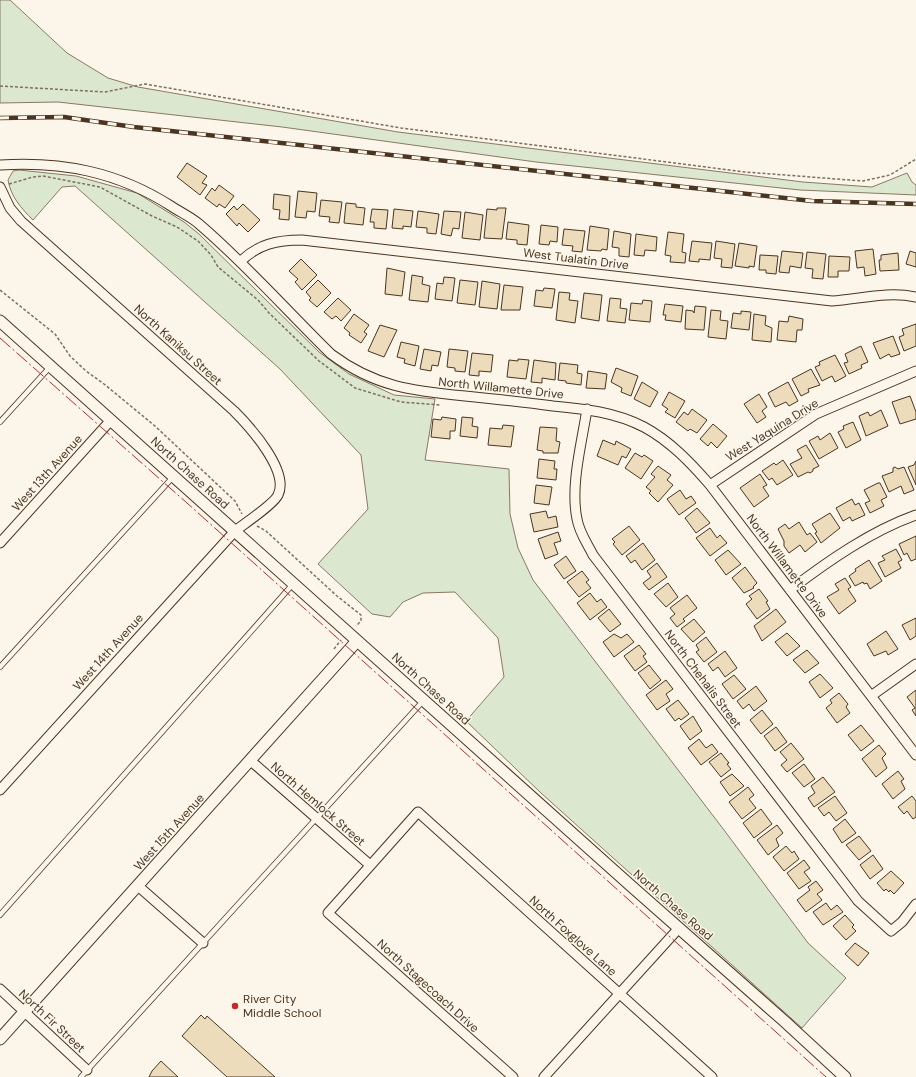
<svg xmlns="http://www.w3.org/2000/svg" width="916" height="1077" viewBox="0 0 916 1077" font-family="'DM Sans',sans-serif">
<style>
.green{fill:#dce7d0;stroke:#887966}
.building{fill:#ecdcbc;stroke:#4a3520}
.lines{fill:none;stroke-linecap:round;stroke-linejoin:round}
.service-casing{stroke:#4a3520;stroke-width:6}
.minor-casing{stroke:#4a3520;stroke-width:11}
.tertiary-casing{stroke:#4a3520;stroke-width:13}
.path{stroke:#7f6f5c;stroke-width:1.5;stroke-dasharray:3 2;stroke-linecap:butt}
.service{stroke:#fbf6e9;stroke-width:4.5}
.minor{stroke:#fbf6e9;stroke-width:9}
.tertiary{stroke:#fbf6e9;stroke-width:11}
.rail-casing{stroke:#4a3520;stroke-width:4.5}
.rail{stroke:#fbf6e9;stroke-width:3;stroke-dasharray:9;stroke-linecap:butt}
.power{stroke:#c62828;stroke-width:1;stroke-dasharray:14 3 2 3;stroke-linecap:butt}
.poi-dot{fill:#c62828;stroke:#fbf6e9;stroke-width:1.5}
.labels{text-anchor:middle;dominant-baseline:central;stroke-width:3;stroke-linejoin:round;paint-order:stroke}
.street-label{font-size:12px;fill:#4a3520;stroke:#fbf6e9}
.poi-label{font-size:12px;fill:#4a3520;stroke:#fbf6e9;text-anchor:start}
</style>
<rect width="100%" height="100%" fill="#fbf6e9"/>
<!-- green -->
<path class="green" d="M0,0H10L67,53L108,78L138,87L398,132L803,182L872,187L907,173L912,182L916,185V195L800,190L536,162L282,127L58,102L0,103Z
M19,170L76,176L137,193L184,222L199,234L319,352L349,374L394,395L435,399L425,460L509,469L510,514L518,548L533,580L724,830L808,943L846,978L802,1028L541,793L466,721L504,677L498,638L455,592L423,593L403,602L390,617L372,614L318,564L368,509L361,455L280,369L75,186L62,187L33,220C21,208 11,197 8,180L13,171Z"/>
<!-- building -->
<path class="building" d="M187,163L207,176L202,183L207,185L200,195L177,177Z
M219,185L234,196L225,208L219,204L217,207L205,198L212,188L215,191Z
M298,191L317,193L315,212L307,211L306,218L295,217Z
M274,194L290,196L289,220L279,219L280,210L273,209Z
M321,200L342,202L339,223L329,222L330,217L319,216Z
M346,203L356,204V207L365,208L363,225L344,223Z
M243,204L260,220L248,232L239,223L237,226L226,214L234,206L237,210Z
M497,208H506L502,239L484,238L487,209L497,210Z
M372,209L388,210L386,229L374,228V222H370Z
M394,209L413,211L411,227L403,226V229L392,228Z
M418,211L439,214L436,234L427,233V228L416,227Z
M444,211L461,212L459,229L453,228L451,236L441,234Z
M465,212L483,215L480,240L462,238Z
M508,222L529,225L527,245L517,244V240L506,239Z
M541,225L558,227L557,242L550,241L549,245L539,244Z
M590,226L609,229L607,250L602,249L601,251L587,250Z
M564,229L585,231L582,252L572,251L573,246L562,245Z
M614,231L631,234L629,257L619,256V248L612,247Z
M668,232L684,234L682,252L686,253L685,263L670,262L671,256L665,255Z
M636,234L657,237L656,251L645,250L644,256L634,255Z
M692,241L712,243L710,260L699,259V262L689,261Z
M716,241L735,244L732,268L721,267L722,259L714,258Z
M739,243L757,246L754,267L749,266V268L735,266Z
M873,249L876,274L865,276L864,267L857,268L855,251Z
M782,251L803,253L801,268L790,266L789,273L779,272Z
M910,251L916,253V267L906,264Z
M807,252L826,254L823,279L812,278L813,269L805,268Z
M898,253L899,270L880,271L879,260H881V255Z
M760,255L778,256L776,274L766,273V270H759Z
M829,256L850,257L849,271H838V277H828Z
M301,259L317,275L302,290L295,282L298,279L289,271Z
M387,268L405,272L402,296L385,294Z
M412,275L423,277L422,284L430,286L428,302L409,300Z
M444,277L455,278L452,301L435,299L437,283L443,284Z
M318,280L331,293L317,307L309,300L311,298L306,292Z
M460,280L478,282L475,305L457,303Z
M482,281L500,284L497,309L479,307Z
M504,285L523,287L520,310H501Z
M544,288L555,289L552,308L534,306L536,290L543,291Z
M559,292L570,293L569,300L578,301L575,323L556,320Z
M584,293L602,295L599,321L581,318Z
M338,298L351,310L341,321L336,316L332,319L324,312Z
M610,298L621,299L620,308L627,309L625,323L607,321Z
M643,300L652,301L650,322L629,320L631,303L642,304Z
M665,304L683,306L681,322L665,320L666,315H663Z
M695,306L706,307L704,330L685,329L686,310L693,311L694,313Z
M711,310L721,311L720,320L728,321L726,339L708,337Z
M741,311L751,312L749,330L731,328L733,313L741,314Z
M354,314L369,325L364,332L367,334L361,343L349,335L350,333L344,328Z
M754,314L766,316L765,325L772,328L771,342L752,340Z
M789,316L803,319L802,330H797L796,342L777,340L779,321L788,322Z
M916,324V346L904,351L899,337L904,335L902,329Z
M380,325L397,330L384,357L368,351Z
M893,336L900,354L891,357L889,354L880,359L873,343Z
M401,342L419,346L415,366L404,363L405,359L397,357Z
M861,346L868,362L861,365L862,368L849,374L844,363L848,362L845,354Z
M424,349L441,352L438,366L432,365L431,371L420,369Z
M449,349L468,351L465,372L455,371V368L447,367Z
M472,353L493,355L491,372L479,371V376L469,375Z
M835,355L846,376L835,382L832,376L822,381L815,367L820,365L819,362Z
M518,359L529,360L526,379L507,377L509,360L518,361Z
M534,360L556,363L555,380L542,378V383L531,382Z
M560,363L578,365L577,373L582,374L581,385L566,383V381L558,380Z
M616,368L638,376L631,396L621,392L622,388L611,382Z
M811,369L820,385L808,389L809,392L801,396L792,379Z
M588,371L607,374L605,389L586,388Z
M642,382L658,392L650,407L634,399Z
M788,382L798,401L789,406L786,402L775,407L768,393Z
M669,392L685,401L675,418L665,412L668,409L662,405Z
M759,394L767,407L762,411L766,417L757,423L744,404Z
M910,396L916,412V419L900,424L892,402Z
M692,409L707,420L697,433L690,429L688,431L676,422L684,412L688,415Z
M881,410L888,426L866,436L859,416L868,412L870,416Z
M442,417L456,419L455,431H450V439L431,437L433,419L441,420Z
M462,417L473,418L472,426L478,427L477,438L460,436Z
M853,422L861,440L846,448L838,432L844,429L843,426Z
M713,424L727,436L717,448L711,442L708,446L700,439Z
M503,425L514,426L511,447L488,445L490,428L502,429Z
M540,427L557,428L556,441L560,442L558,453H543V451L537,450Z
M830,433L838,448L819,459L809,441L818,436L820,440Z
M603,440L615,445L616,441L631,449L626,458L622,456L618,465L597,456Z
M806,445L819,466L813,469V471L810,473L808,472L798,477L790,464L802,458L797,450Z
M635,453L642,457L644,455L653,461L641,479L625,468Z
M539,459L555,461L554,469H557L556,480L537,478Z
M783,460L793,475L777,485L772,478L769,480L762,471L774,463L776,465Z
M916,461V485L908,467L914,465Z
M658,466L671,475L667,480L673,485L658,502L649,493L651,491L646,487L655,477L651,474Z
M895,467L898,469L904,467L914,490L904,494L901,486L889,492L882,476L893,472V468Z
M760,474L767,485L763,487L769,496L754,507L740,488Z
M878,483H880L887,497L881,500L884,506L870,513L865,503L870,501L864,490Z
M536,485L552,487L549,505L534,503Z
M680,490L686,499L691,496L696,503L679,515L667,499Z
M852,499L855,505L859,503L865,515L852,521L850,517L843,521L836,508Z
M697,508L710,523L696,533L685,518Z
M546,511L548,518L556,516L558,527L534,532L530,514Z
M830,513L840,528L821,543L815,533L817,532L812,524Z
M799,522L807,535L810,533L817,542L805,552L800,545L789,553L784,546V541L778,529L785,524L789,529Z
M629,526L640,540L622,555L613,544L615,542L612,539Z
M710,528L717,538L720,535L727,543L710,556L696,538Z
M558,532L561,541L554,543L558,554L545,559L538,539Z
M916,536V559L911,561L907,553L904,555L899,544Z
M643,543L655,560L642,570L635,560L631,563L626,556Z
M896,549L902,560L898,562L901,568L885,577L878,563L885,560L882,556Z
M728,550L741,564L726,575L715,560Z
M566,556L576,571L564,579L554,565Z
M869,560L882,581L870,589L867,583L864,584L863,582L855,586L849,576L856,571L855,569Z
M657,563L667,577L649,590L643,583L651,577L647,571Z
M745,567L757,583L753,587L754,588L744,593L732,578Z
M582,571L589,580L586,582L591,588L579,597L567,582Z
M845,578L851,587L848,589L856,601L839,614L827,597L839,590L835,584Z
M668,583L678,597L666,607L654,594Z
M759,589L768,601L766,602L770,609L757,619L746,604L752,599L749,596Z
M590,593L597,602L601,599L607,607L590,620L577,603Z
M687,595L697,608L683,619L685,621L677,627L670,618L675,614L670,608Z
M609,609L621,624L610,632L598,618Z
M776,609L786,622L762,641L754,626Z
M916,618V636L910,640L902,625Z
M694,619L705,632L693,642L681,629Z
M886,631L898,649L888,655L886,651L874,656L867,644Z
M787,633L800,646L787,656L775,642Z
M614,634L621,638L627,634L634,642L614,657L603,642Z
M706,637L717,652L704,662L696,652L699,650L696,645Z
M639,645L646,654L643,656L647,662L635,671L624,656Z
M807,650L819,663L805,673L793,660Z
M725,651L737,668L725,677L718,667L713,671L708,664Z
M649,665L661,680L650,689L638,673Z
M820,674L833,688L820,698L809,682Z
M734,675L746,689L733,699L722,684Z
M666,680L673,689L666,694L670,701L657,710L646,695Z
M756,686L767,701L754,711L749,704L743,709L737,701Z
M916,690V716L912,710L915,708L907,697Z
M839,693L848,704L846,707L850,713L837,723L826,708L832,703L830,700Z
M678,700L689,714L681,720L679,718L675,721L666,709Z
M762,710L773,724L761,734L750,720Z
M693,716L702,731L690,740L680,726Z
M861,725L874,741L861,751L848,735Z
M776,727L787,742L775,751L764,736Z
M699,739L706,748L712,744L718,752L701,765L688,748Z
M791,743L804,759L787,772L781,765L787,760L780,752Z
M879,745L886,754L882,758L887,768L876,777L862,759Z
M721,753L729,763L727,764L731,769L721,777L709,762Z
M804,764L815,779L804,787L792,773Z
M898,771L904,779L901,781L905,789L893,799L882,784Z
M732,774L744,786L730,796L720,782Z
M823,777L835,792L814,807L808,798L815,793L811,786Z
M748,787L754,795L749,799L756,808L742,819L729,802Z
M835,796L847,813L836,821L829,812L824,816L818,808Z
M912,796L916,801V817L913,819L907,811L904,814L898,807Z
M761,809L772,824L754,838L743,823Z
M845,819L856,833L842,843L833,829Z
M777,825L783,833L776,839L779,846L768,855L757,840Z
M859,836L871,851L859,860L846,845Z
M786,846L792,853L794,851L799,859L784,871L773,857Z
M873,855L883,869L870,879L860,865Z
M804,860L810,868L804,872L811,881L799,889L787,873Z
M891,871L904,883L894,894L890,890L889,892L886,889L884,891L877,883Z
M816,881L823,890L817,894L822,900L806,912L797,900L810,890L808,887Z
M826,903L831,910L837,905L843,912L823,925L813,912Z
M845,915L854,925L852,927L856,931L846,940L833,926Z
M855,943L869,953L858,966L845,954Z
M201,1015L205,1019L207,1016L275,1077H227L182,1036Z
M161,1061L178,1077H149L152,1071Z"/>
<g class="lines">
<defs>
<path id="service" d="M0,422L50,367
M0,667L173,477
M0,915L293,584
M81,1077L424,700"/>
<path id="minor" d="M0,165C62,161 118,172 171,206C180,212 191,217 199,224C246,264 287,311 331,354C375,387 413,391 465,396C495,399 524,402 553,406C585,409 615,412 644,427C670,441 691,463 710,485L916,755
M0,187L10,208L21,221L234,411C249,426 290,471 278,495C274,504 244,524 235,531L0,790
M240,262C258,244 277,240 302,240L832,301C860,299 888,291 916,297
M587,409C582,442 570,486 577,519C579,532 587,543 593,555L858,901L891,931L902,922L916,904
M710,485L816,414L916,371
M0,543L111,420
M790,590C828,561 871,531 916,515
M871,696L916,664
M251,761L370,865
M138,886L203,943
M0,989L87,1070
M513,1077L328,913L418,812L712,1077
M544,1077L679,928"/>
<path id="tertiary" d="M0,321L630,885L783,1020L845,1077
M0,1039L357,641"/>
</defs>
<!-- service casing -->
<use href="#service" class="service-casing"/>
<!-- minor casing -->
<use href="#minor" class="minor-casing"/>
<!-- tertiary casing -->
<use href="#tertiary" class="tertiary-casing"/>
<!-- path -->
<path class="path" d="M0,86L105,92L145,84L401,128L745,172L863,181L890,175L916,159
M9,184L33,177L43,176L100,187L152,216L177,227L198,241L211,255L218,267L258,300L269,313L319,361L355,388L401,402L441,405
M0,290L55,334L70,356L86,371L104,384L155,426L235,501L242,514
M257,526L266,531L337,596L361,615V621L356,626
M334,649L341,640"/>
<!-- service -->
<use href="#service" class="service"/>
<!-- minor -->
<use href="#minor" class="minor"/>
<!-- tertiary -->
<use href="#tertiary" class="tertiary"/>
<defs>
<path id="rail" d="M0,118L64,117L134,127L812,201L916,204"/>
</defs>
<!-- rail casing -->
<use href="#rail" class="rail-casing"/>
<!-- rail -->
<use href="#rail" class="rail"/>
<!-- power -->
<path class="power" d="M0,338L187,503L826,1077"/>
</g>
<!-- markers -->
<circle class="poi-dot" cx="235" cy="1006" r="4"/>
<g class="labels">
<!-- street labels -->
<g class="street-label">
<text transform="translate(576 259) rotate(7)">West Tualatin Drive</text>
<text transform="translate(178 345) rotate(42)">North Kaniksu Street</text>
<text transform="translate(501 388) rotate(6)">North Willamette Drive</text>
<text transform="translate(772 430) rotate(-32)">West Yaquina Drive</text>
<text transform="translate(47 473) rotate(-48)">West 13th Avenue</text>
<text transform="translate(190 473) rotate(42)">North Chase Road</text>
<text transform="translate(787 566) rotate(53)">North Willamette Drive</text>
<text transform="translate(108 652) rotate(-48)">West 14th Avenue</text>
<text transform="translate(703 679) rotate(53)">North Chehalis Street</text>
<text transform="translate(431 689) rotate(42)">North Chase Road</text>
<text transform="translate(318 804) rotate(41)">North Hemlock Street</text>
<text transform="translate(169 832) rotate(-48)">West 15th Avenue</text>
<text transform="translate(673 905) rotate(41)">North Chase Road</text>
<text transform="translate(573 936) rotate(42)">North Foxglove Lane</text>
<text transform="translate(428 986) rotate(42)">North Stagecoach Drive</text>
<text transform="translate(52 1021) rotate(43)">North Fir Street</text>
</g>
<!-- poi labels -->
<g class="poi-label">
<text x="243" y="999">River City<tspan x="243" dy="14">Middle School</tspan></text>
</g>
</g>
</svg>
